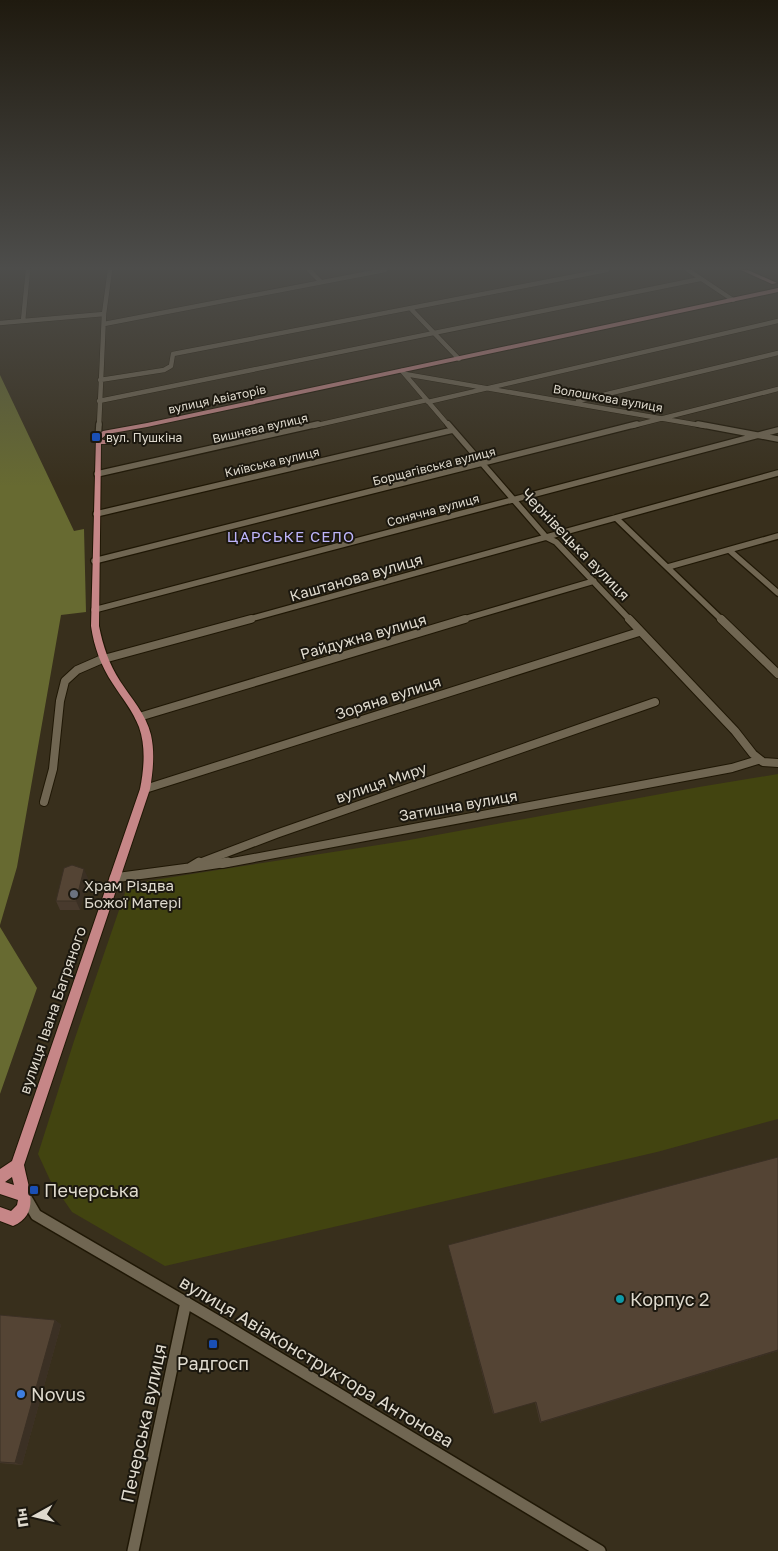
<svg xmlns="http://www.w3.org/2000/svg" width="778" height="1551" viewBox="0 0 778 1551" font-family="'Golos Text',sans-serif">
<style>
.green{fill:#424410}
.forest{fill:#676a31}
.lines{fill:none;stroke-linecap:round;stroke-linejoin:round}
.minor-far4-casing{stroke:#1f1705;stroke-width:5.5}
.minor-far3-casing{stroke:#1f1705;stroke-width:8}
.minor-far2-casing{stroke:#1f1705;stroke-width:10}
.minor-far1-casing{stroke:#1f1705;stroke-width:11}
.minor-casing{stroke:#1f1705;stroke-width:14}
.major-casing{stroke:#1f1705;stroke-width:2}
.minor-far4{stroke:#706652;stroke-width:4.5}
.minor-far3{stroke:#706652;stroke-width:5.5}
.minor-far2{stroke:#706652;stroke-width:8}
.minor-far1{stroke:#706652;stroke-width:9}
.minor{stroke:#706652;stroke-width:11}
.major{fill:#c68687;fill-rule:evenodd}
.wall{fill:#483a2d}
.shaded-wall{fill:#3b3024}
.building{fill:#544434;stroke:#3b3024}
.transit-dot{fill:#1a4fb4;stroke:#1c180f;stroke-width:2}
.worship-dot{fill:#6b7280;stroke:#1c180f;stroke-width:2}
.culture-dot{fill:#0f9aa8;stroke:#1c180f;stroke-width:2}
.shop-dot{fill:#3f7fe0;stroke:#1c180f;stroke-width:2}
.labels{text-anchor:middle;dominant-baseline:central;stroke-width:4;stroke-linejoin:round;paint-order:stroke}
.far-street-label{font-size:12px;fill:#dfdace;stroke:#1c180f}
.far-poi-label{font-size:12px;fill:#dfdace;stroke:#1c180f;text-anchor:start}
.far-quarter-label{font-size:15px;letter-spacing:1px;fill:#bdb4fb;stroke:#1c180f}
.street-label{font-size:15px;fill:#dfdace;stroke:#1c180f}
.poi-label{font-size:15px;fill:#dfdace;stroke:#1c180f;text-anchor:start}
.near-poi-label{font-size:18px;fill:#dfdace;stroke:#1c180f;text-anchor:start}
.near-street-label{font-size:18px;fill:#dfdace;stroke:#1c180f}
</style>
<rect width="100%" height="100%" fill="#382f1c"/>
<!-- green -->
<path class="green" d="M778,774V1119L657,1152L165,1266L72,1212L50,1180L38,1154L74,1041L128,884L404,841L699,787Z"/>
<!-- forest -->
<path class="forest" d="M0,375L74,531L84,529L86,612L61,615L17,867L0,925Z
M0,927L37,988L0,1094Z"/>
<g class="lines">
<defs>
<path id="minor-far4" d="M309,270L321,282
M688,270L733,300
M411,309L459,359
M23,321L28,270
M0,323L104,314
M104,324L385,270
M402,371L449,426
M405,374L705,426
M100,380L164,370L171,366L173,354L607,270
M99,401L700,279
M578,401L778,353
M428,402L778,321
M99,426L104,314L110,270
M313,426L427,400
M632,426L778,389"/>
<path id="minor-far3" d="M448,424L546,537L556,542L630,620
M698,424L778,439
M98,440L99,424
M97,474L318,424
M96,514L453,430
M616,518L722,620
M729,550L778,593
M94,561L637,424
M668,567L778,536
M94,610L778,430
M246,620L778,473
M461,620L594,581"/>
<path id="minor-far2" d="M629,619L735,731L753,754L763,762L778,763
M721,619L778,674
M139,717L465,619
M145,789L639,632
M44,802L53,769L60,701L65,681L77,670L100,660L251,619
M197,864L276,834L655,702
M222,864L732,768L758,760"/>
<path id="minor-far1" d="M189,868L228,862
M114,878L189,868L199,862"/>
<path id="minor" d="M25,1196L36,1215L221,1323L600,1551
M133,1551L186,1302"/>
<path id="major" d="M741,270H748L777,283L772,284Z
M778,288V292L147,427L107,434L101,439C107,442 113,438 118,442L114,444H101L99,626C103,646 109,664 120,681C131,698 146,714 151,735C155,753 153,771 150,789L24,1165C28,1187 41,1214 13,1226L0,1221V1207L11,1211L17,1205L18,1200L0,1194V1169L12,1161L140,789C144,769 146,747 139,727C133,711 122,698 113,684C101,666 94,647 91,626L96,437L103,431L147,423ZM12,1177L14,1185L5,1182Z"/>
</defs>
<!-- minor-far4 casing -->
<use href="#minor-far4" class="minor-far4-casing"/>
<!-- minor-far3 casing -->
<use href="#minor-far3" class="minor-far3-casing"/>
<!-- minor-far2 casing -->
<use href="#minor-far2" class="minor-far2-casing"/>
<!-- minor-far1 casing -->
<use href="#minor-far1" class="minor-far1-casing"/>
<!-- minor casing -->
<use href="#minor" class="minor-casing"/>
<!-- major casing -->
<use href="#major" class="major-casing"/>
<!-- minor-far4 -->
<use href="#minor-far4" class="minor-far4"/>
<!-- minor-far3 -->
<use href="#minor-far3" class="minor-far3"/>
<!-- minor-far2 -->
<use href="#minor-far2" class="minor-far2"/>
<!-- minor-far1 -->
<use href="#minor-far1" class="minor-far1"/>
<!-- minor -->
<use href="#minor" class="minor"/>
<!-- major -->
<use href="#major" class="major"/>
</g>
<!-- wall -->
<path class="wall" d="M770,270H778V275Z
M88,878L80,910H60L56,901Z
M448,1245L778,1351L540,1423L535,1402L493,1414Z
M0,1315L55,1320L61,1325L22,1465L0,1463Z"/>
<!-- shaded-wall -->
<path class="shaded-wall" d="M84,869L88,878L80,910L76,901Z
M55,1320L61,1325L22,1465L15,1463Z
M778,1350V1351L540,1423L541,1422Z"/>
<!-- building -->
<path class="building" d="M72,865L84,869L76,901H56L64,868Z
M778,1157V1350L541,1422L536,1402L494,1414L448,1245Z
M0,1315L55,1320L15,1463L0,1462Z"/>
<!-- sky -->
<linearGradient id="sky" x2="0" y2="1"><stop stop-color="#1f1a0f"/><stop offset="0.55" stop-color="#4d4d4b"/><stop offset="1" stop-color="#4d4d4b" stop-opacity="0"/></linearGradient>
<rect width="778" height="487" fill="url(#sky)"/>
<!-- markers -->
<g class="transit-dot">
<rect x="91" y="432" width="10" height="10" rx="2.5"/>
<rect x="29" y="1185" width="10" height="10" rx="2.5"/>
<rect x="208" y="1339" width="10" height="10" rx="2.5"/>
</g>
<circle class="worship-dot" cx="74" cy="894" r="5"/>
<circle class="culture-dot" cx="620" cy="1299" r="5"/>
<circle class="shop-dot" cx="21" cy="1394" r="5"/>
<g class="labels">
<!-- far-street labels -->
<g class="far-street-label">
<text transform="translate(608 398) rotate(10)">Волошкова вулиця</text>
<text transform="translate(217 399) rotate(-12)">вулиця Авіаторів</text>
<text transform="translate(260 428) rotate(-13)">Вишнева вулиця</text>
<text transform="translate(272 462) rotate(-13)">Київська вулиця</text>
<text transform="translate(434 466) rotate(-14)">Борщагівська вулиця</text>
<text transform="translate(433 510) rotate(-15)">Сонячна вулиця</text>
</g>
<!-- far-poi labels -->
<g class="far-poi-label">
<text x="106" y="437">вул. Пушкіна</text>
</g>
<!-- far-quarter labels -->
<g class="far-quarter-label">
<text x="291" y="536">ЦАРСЬКЕ СЕЛО</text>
</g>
<!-- street labels -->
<g class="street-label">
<text transform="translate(576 544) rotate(46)">Чернівецька вулиця</text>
<text transform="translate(356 577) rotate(-16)">Каштанова вулиця</text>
<text transform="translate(363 636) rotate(-16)">Райдужна вулиця</text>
<text transform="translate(388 697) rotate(-18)">Зоряна вулиця</text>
<text transform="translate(381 782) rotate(-19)">вулиця Миру</text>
<text transform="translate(458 805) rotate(-10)">Затишна вулиця</text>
<text transform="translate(52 1010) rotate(-71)">вулиця Івана Багряного</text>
</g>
<!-- poi labels -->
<g class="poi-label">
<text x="84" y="885">Храм Різдва<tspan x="84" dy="17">Божої Матері</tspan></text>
</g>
<!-- near-poi labels -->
<g class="near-poi-label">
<text x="44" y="1190">Печерська</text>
<text x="630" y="1299">Корпус 2</text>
<text x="213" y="1363" text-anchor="middle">Радгосп</text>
<text x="31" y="1394">Novus</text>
</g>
<!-- near-street labels -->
<g class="near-street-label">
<text transform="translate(317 1361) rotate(31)">вулиця Авіаконструктора Антонова</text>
<text transform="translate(143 1423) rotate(-78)">Печерська вулиця</text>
</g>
</g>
<!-- north arrow -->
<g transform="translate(35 1516) rotate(262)" stroke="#1c180f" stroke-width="4" paint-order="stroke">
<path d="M0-4L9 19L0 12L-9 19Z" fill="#dfdace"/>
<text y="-8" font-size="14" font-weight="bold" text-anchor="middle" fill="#dfdace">Пн</text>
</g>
</svg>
